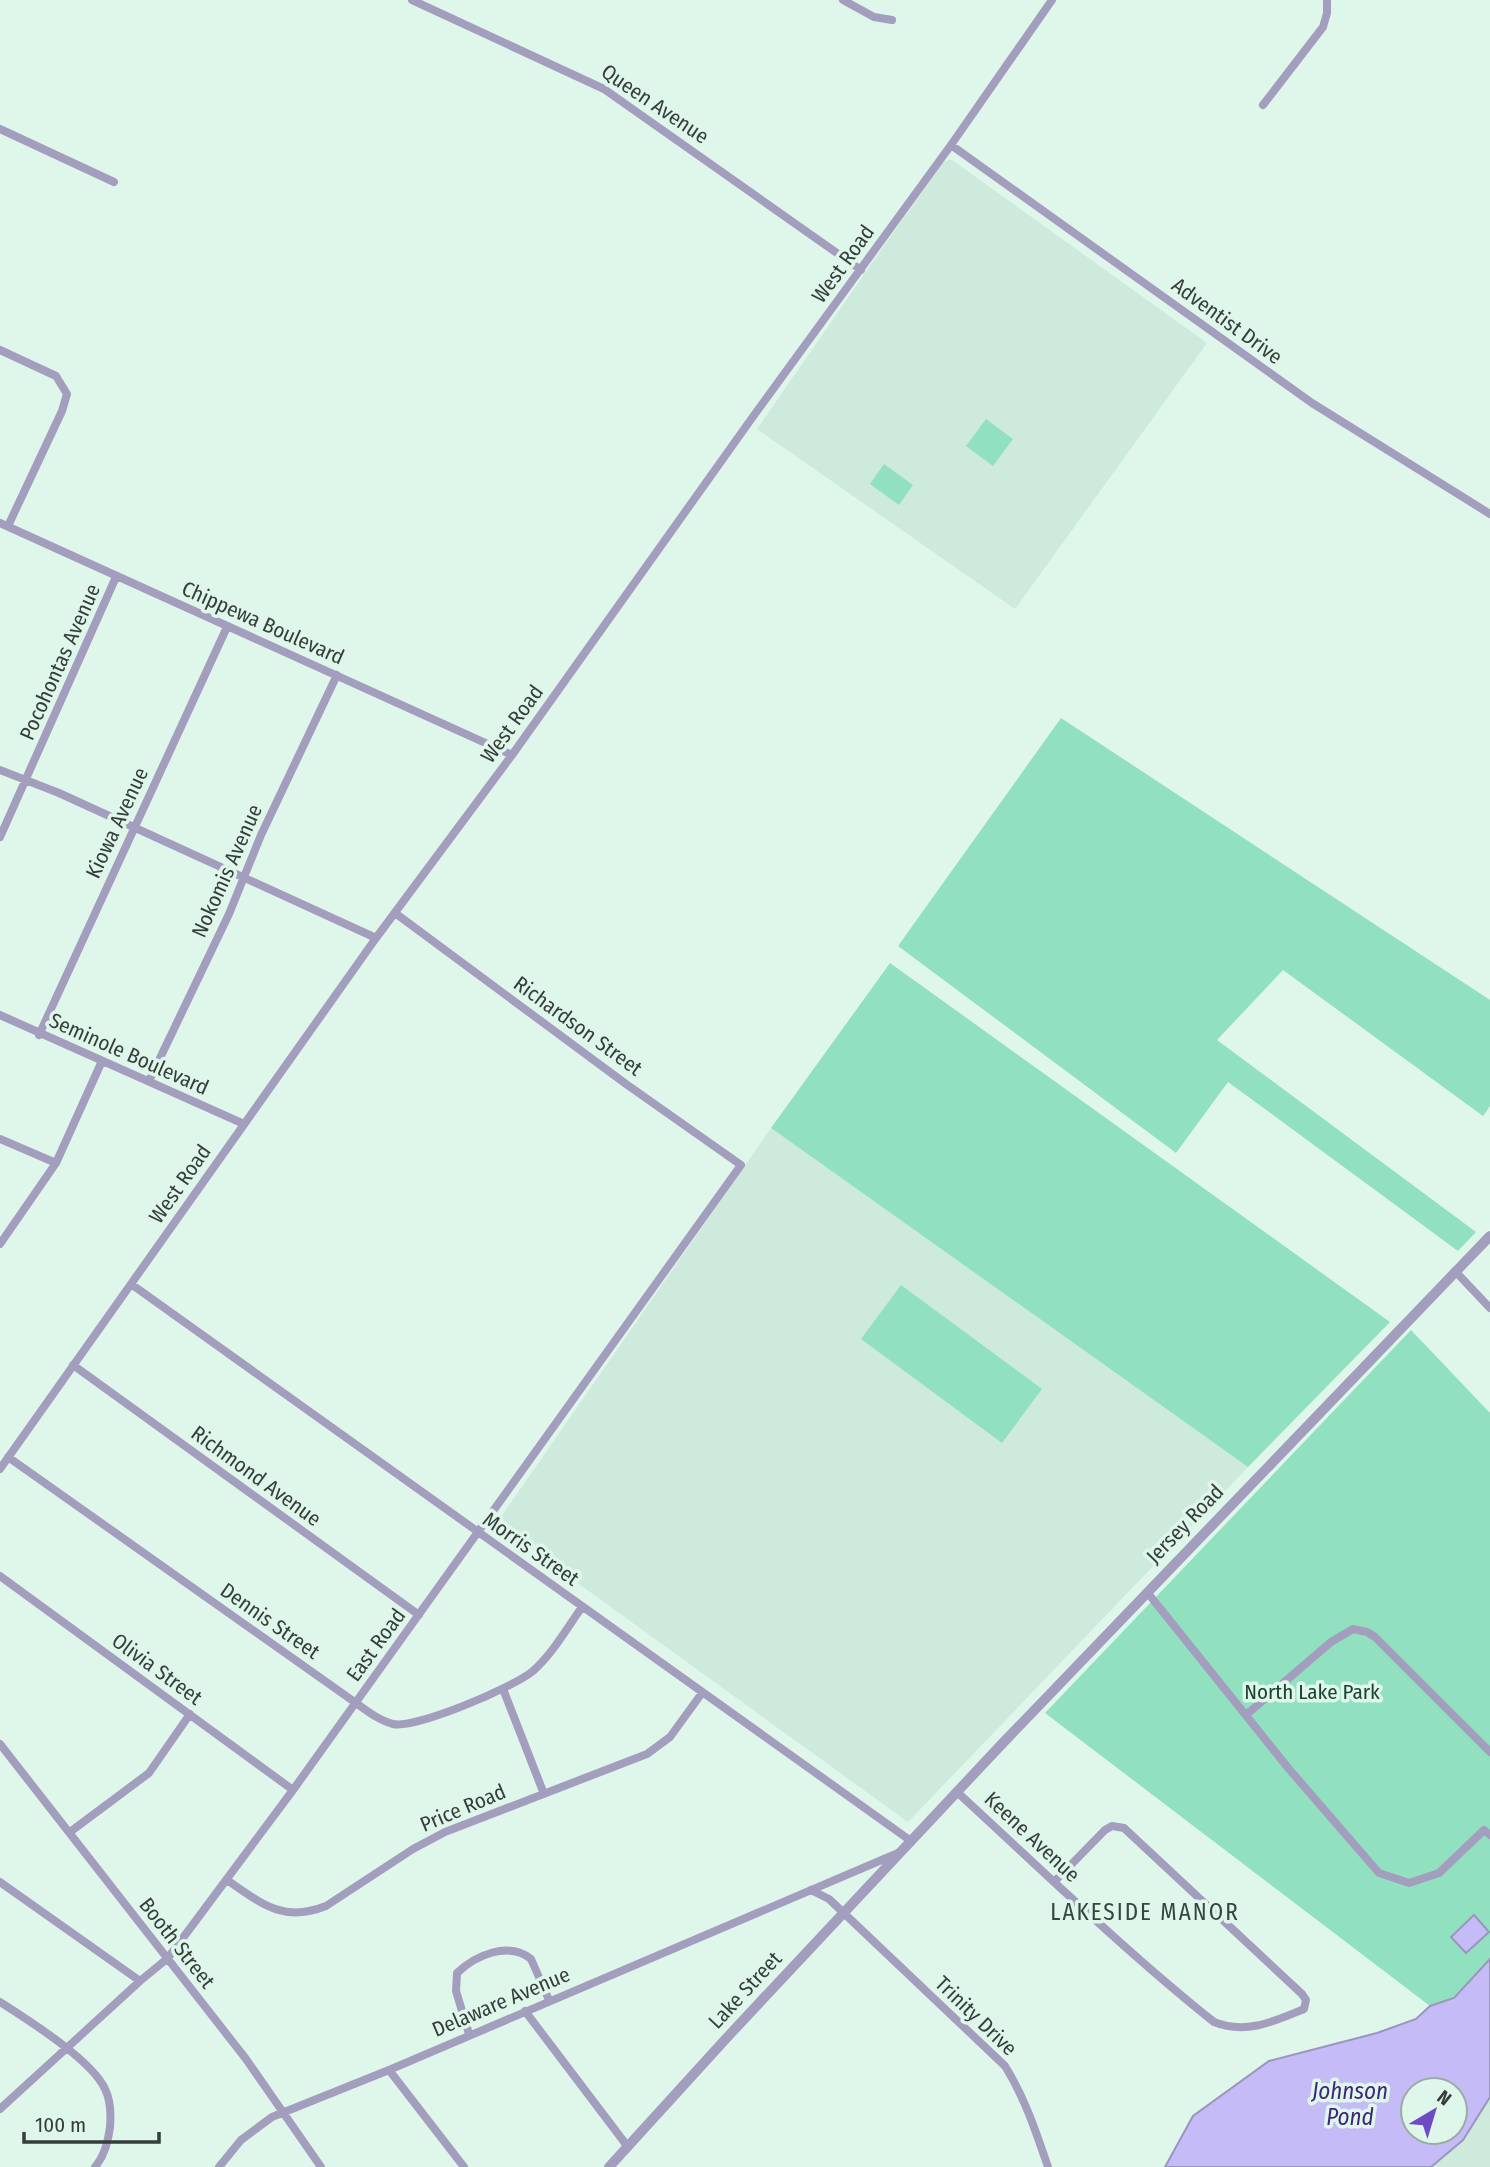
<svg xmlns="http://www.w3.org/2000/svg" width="1490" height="2167" viewBox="0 0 1490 2167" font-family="'Fira Sans Condensed',sans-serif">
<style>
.built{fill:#cdeadd}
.green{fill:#91e1c0}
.water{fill:#c5bbf6;stroke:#9a96be;stroke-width:2;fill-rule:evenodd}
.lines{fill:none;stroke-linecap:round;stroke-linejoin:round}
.minor{stroke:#a39ebe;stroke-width:8}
.tertiary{stroke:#a39ebe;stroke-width:10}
.labels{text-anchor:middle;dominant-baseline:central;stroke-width:7;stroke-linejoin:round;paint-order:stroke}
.street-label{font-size:21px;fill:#353e3a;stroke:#dff6eb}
.park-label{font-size:21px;fill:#1b4334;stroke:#dff6eb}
.neighbourhood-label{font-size:23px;letter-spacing:2px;fill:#34463e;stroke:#dff6eb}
.water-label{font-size:23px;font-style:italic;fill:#402678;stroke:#dff6eb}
</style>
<rect width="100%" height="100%" fill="#dff6eb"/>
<!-- built -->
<path class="built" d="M948,160H952L1207,343L1015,609L757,429L874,260L943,163Z
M771,1128L1248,1467L908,1822L496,1524Z
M1490,2097V2167H1431L1463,2140Z"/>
<!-- green -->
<path class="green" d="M986,419L1013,439L993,466L966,446Z
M884,464L913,485L899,505L870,484Z
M1061,718L1490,1000V1106L1483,1116L1283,970L1217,1040L1476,1232L1458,1251L1228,1082L1176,1153L898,946Z
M890,963L1390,1322L1248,1467L771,1128Z
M901,1285L1042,1389L1002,1443L861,1339Z
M1411,1330L1490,1413V1959L1454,1998L1430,2006L1045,1713Z"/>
<!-- water -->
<path class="water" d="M1474,1915L1489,1932L1466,1953L1451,1937Z
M1490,1959V2097L1463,2140L1431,2167H1165L1193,2116L1269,2061L1377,2033L1416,2019L1430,2006L1454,1998ZM1455,2090V2132H1413V2090Z"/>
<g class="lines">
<!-- minor -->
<path class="minor" d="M412,0L604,89L861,270
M843,0L874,17L892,20
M1263,105L1323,27L1327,13V0
M0,129L114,182
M951,145L1312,403L1490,514
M0,350L56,376L67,394L62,411L8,526
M0,523L512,755
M0,770L59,793L376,938
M0,837L116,577
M0,1015L244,1124
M39,1035L227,627
M149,1081L229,914L261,835L337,675
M0,1139L56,1163
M0,1244L56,1163L102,1061
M1455,1271L1490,1308
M131,1284L911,1841
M73,1365L419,1615
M8,1457L356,1703C367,1711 380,1721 393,1724C416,1729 514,1687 533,1671C553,1653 567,1628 582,1607
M0,1469L376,938L512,755L752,418L951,145L1052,0
M0,1576L293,1790
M1147,1592L1289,1769L1379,1873L1409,1883L1439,1873L1484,1830L1490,1835
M503,1689L544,1794
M1246,1715L1331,1642L1353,1629L1367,1632L1375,1637L1490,1752
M0,1744L246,2059L321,2167
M957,1792C1042,1870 1125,1951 1214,2022C1246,2035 1275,2021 1304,2009L1306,2000L1302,1994L1124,1828L1112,1826L1105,1830L1054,1882
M70,1832L149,1773L190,1714
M227,1880C262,1904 283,1923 326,1906L413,1849L445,1832L647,1754L670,1737L702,1693
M0,1882L140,1981
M811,1890L829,1899L1005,2066C1025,2098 1036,2132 1048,2167
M0,2002C28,2020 92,2060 105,2089C110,2099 111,2115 110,2127C108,2141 105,2155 95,2167
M525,2011L628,2147
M469,2034L456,1991L457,1973C476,1955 508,1941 531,1959L549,2000
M389,2070L464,2167
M0,2109L140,1981L168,1958L293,1790L741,1165L626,1084L395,913
M219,2167L241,2140L272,2117L389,2070L898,1853"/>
<!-- tertiary -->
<path class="tertiary" d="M609,2167L733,2031L1000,1746L1490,1236"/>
</g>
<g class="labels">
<!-- street labels -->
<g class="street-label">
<text transform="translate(655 104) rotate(34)">Queen Avenue</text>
<text transform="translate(843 264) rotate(-54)">West Road</text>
<text transform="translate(1227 321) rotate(36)">Adventist Drive</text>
<text transform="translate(263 623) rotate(24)">Chippewa Boulevard</text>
<text transform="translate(60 662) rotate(-66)">Pocohontas Avenue</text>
<text transform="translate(512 724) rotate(-54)">West Road</text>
<text transform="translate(117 823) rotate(-65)">Kiowa Avenue</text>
<text transform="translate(227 871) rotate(-66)">Nokomis Avenue</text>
<text transform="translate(578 1026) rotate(36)">Richardson Street</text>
<text transform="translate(129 1054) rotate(24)">Seminole Boulevard</text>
<text transform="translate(180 1184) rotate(-55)">West Road</text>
<text transform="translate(256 1476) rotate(36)">Richmond Avenue</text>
<text transform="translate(1185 1524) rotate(-46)">Jersey Road</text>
<text transform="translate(531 1549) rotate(35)">Morris Street</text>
<text transform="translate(270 1621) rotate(35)">Dennis Street</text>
<text transform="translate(376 1645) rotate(-54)">East Road</text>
<text transform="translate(157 1669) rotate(36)">Olivia Street</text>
<text transform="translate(463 1808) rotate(-23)">Price Road</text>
<text transform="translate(1032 1837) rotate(43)">Keene Avenue</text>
<text transform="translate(177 1943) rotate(52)">Booth Street</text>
<text transform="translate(745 1990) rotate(-47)">Lake Street</text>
<text transform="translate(501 2002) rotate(-23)">Delaware Avenue</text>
<text transform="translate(976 2016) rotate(44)">Trinity Drive</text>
</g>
<!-- park labels -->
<g class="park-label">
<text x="1312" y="1692">North Lake Park</text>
</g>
<!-- neighbourhood labels -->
<g class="neighbourhood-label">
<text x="1145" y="1912">LAKESIDE MANOR</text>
</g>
<!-- water labels -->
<g class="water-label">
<text x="1350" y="2091">Johnson<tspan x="1350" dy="26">Pond</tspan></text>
</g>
</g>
<!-- north arrow -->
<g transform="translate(1434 2111) rotate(38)"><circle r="33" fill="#dff6eb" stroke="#9baca4" stroke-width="2"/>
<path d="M0-5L12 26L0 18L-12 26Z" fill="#6f4bc3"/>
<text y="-10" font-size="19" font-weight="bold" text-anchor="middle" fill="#353e3a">N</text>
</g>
<!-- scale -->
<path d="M24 2132v10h135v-10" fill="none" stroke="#353e3a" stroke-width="3.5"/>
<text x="35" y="2132" font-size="21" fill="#353e3a" stroke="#dff6eb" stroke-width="5" paint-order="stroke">100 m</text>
</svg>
